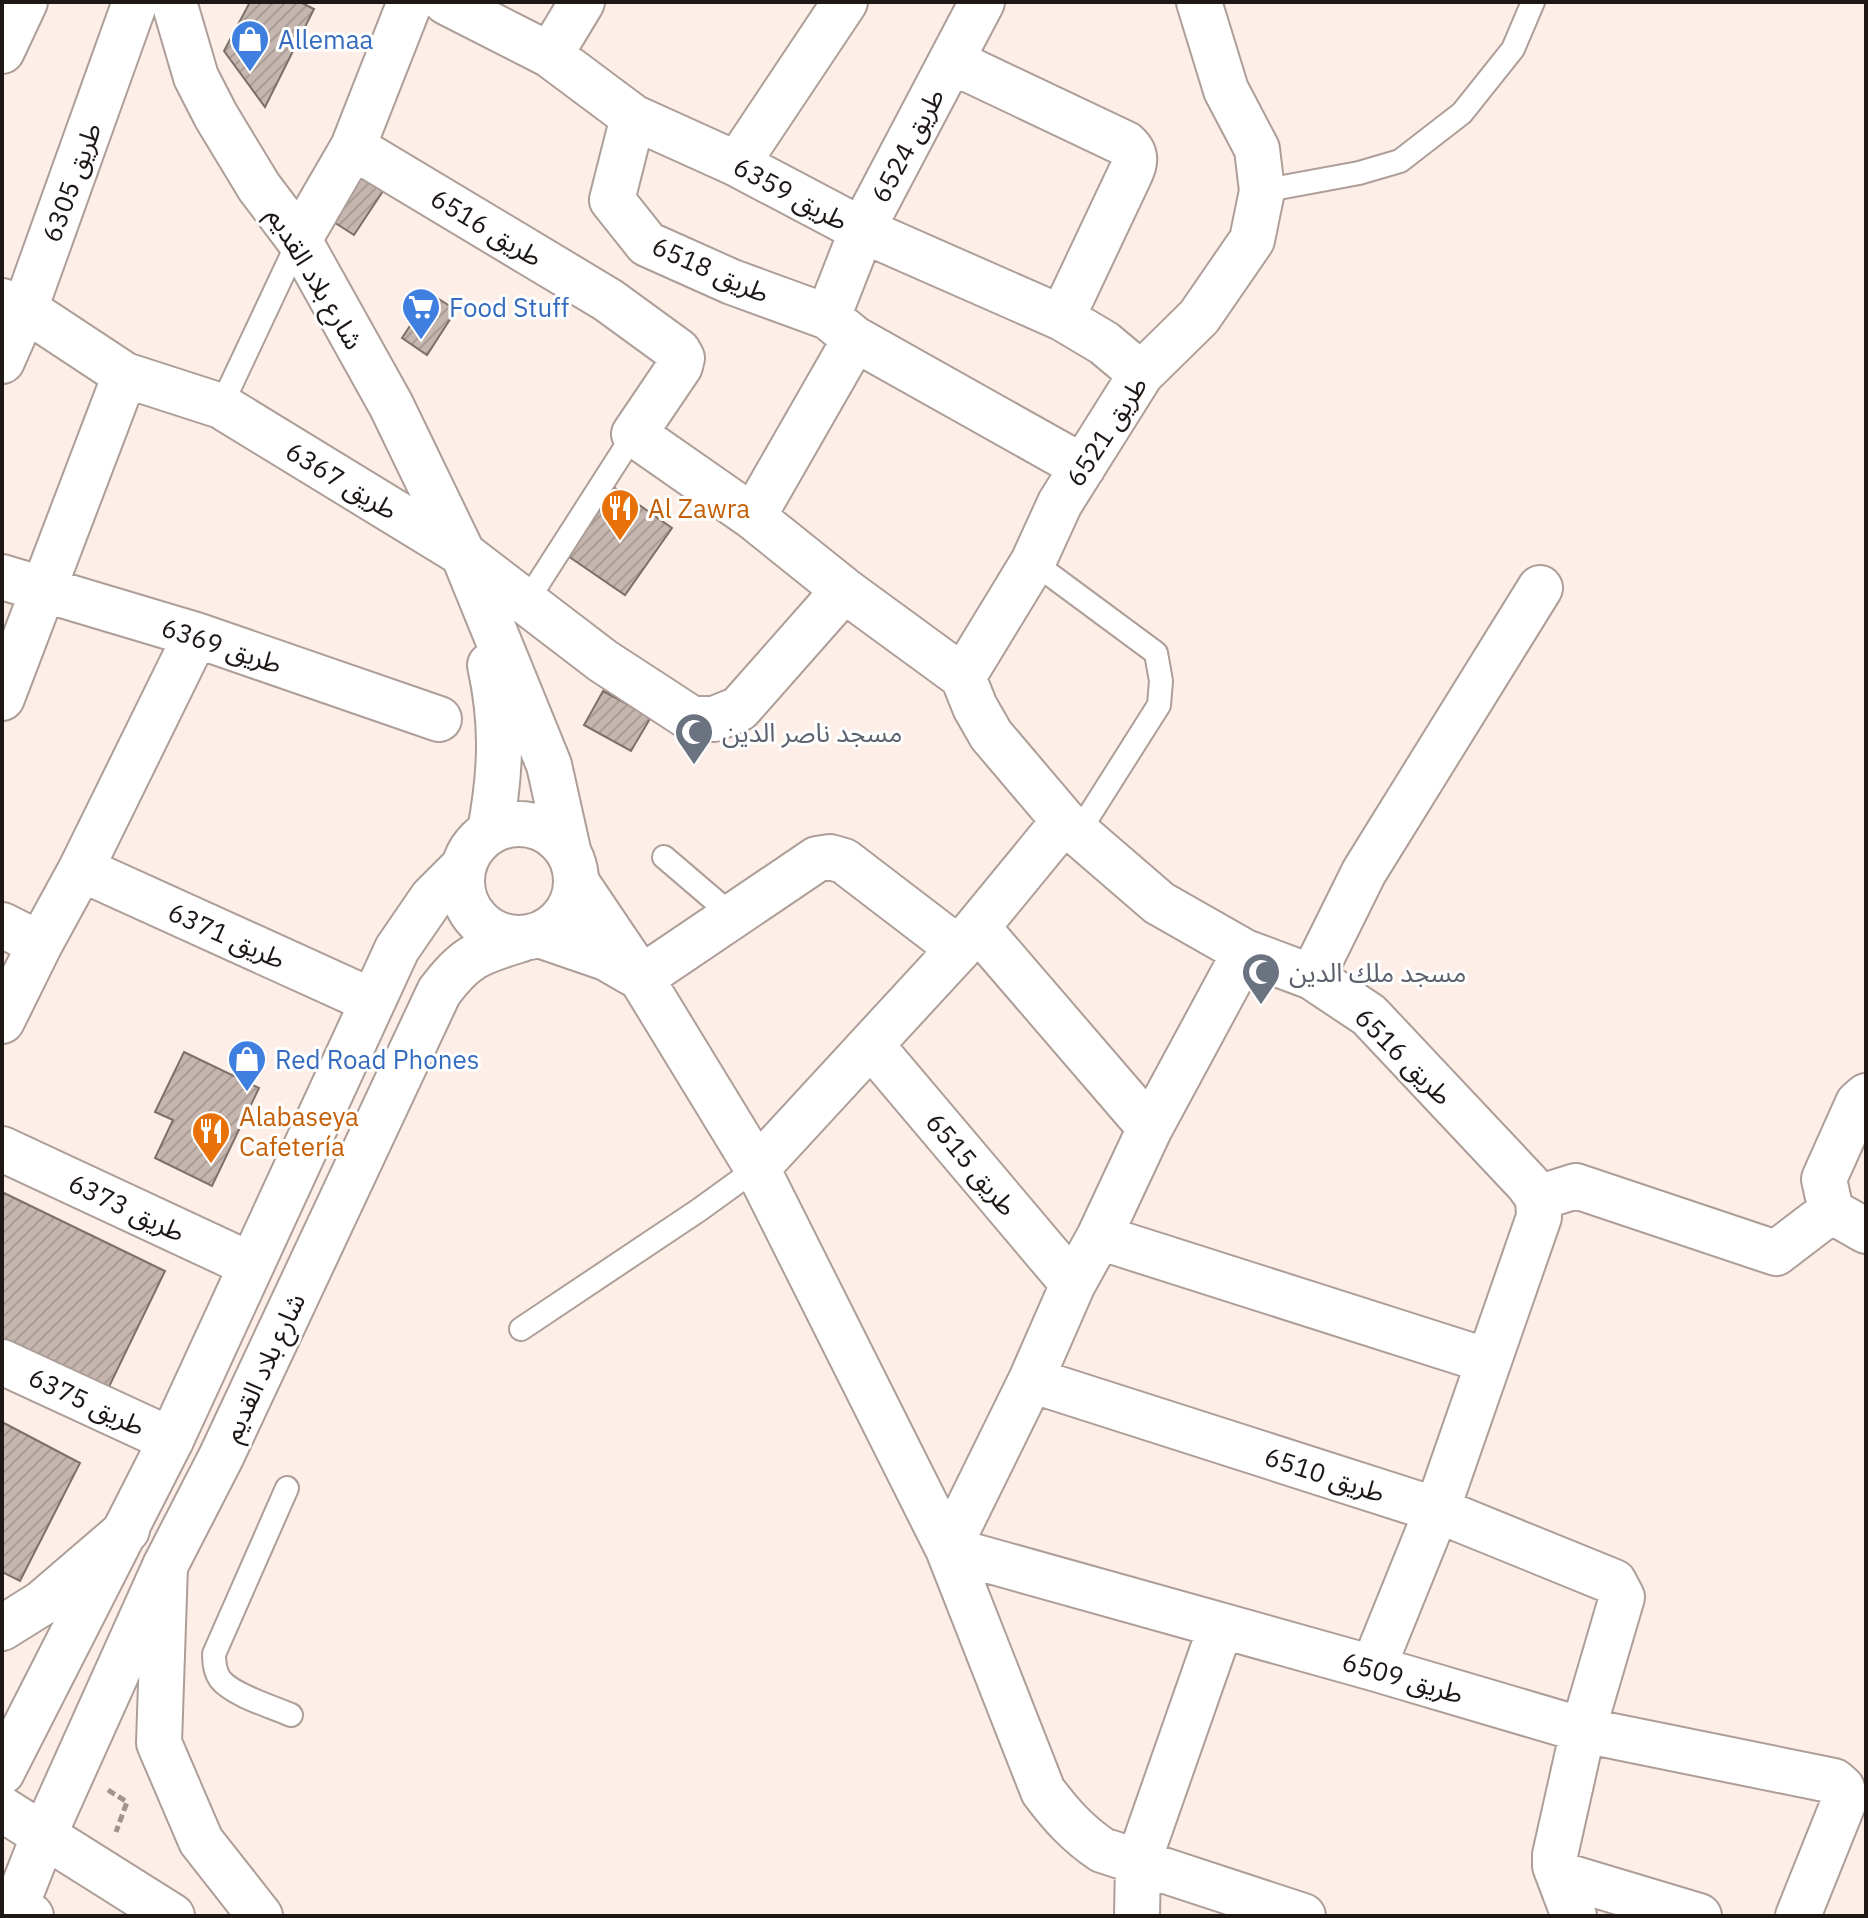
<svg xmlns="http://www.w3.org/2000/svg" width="1868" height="1918" viewBox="0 0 1868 1918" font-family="'IBM Plex Sans','Noto Sans Arabic',sans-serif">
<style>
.building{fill:url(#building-hatch);stroke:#7d706a;stroke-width:2}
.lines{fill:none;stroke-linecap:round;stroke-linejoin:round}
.lane-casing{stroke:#ad9e98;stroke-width:26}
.street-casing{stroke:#ad9e98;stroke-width:48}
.secondary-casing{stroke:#ad9e98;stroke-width:48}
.primary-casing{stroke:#ad9e98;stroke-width:48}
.path{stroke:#9f948f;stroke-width:5;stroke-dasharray:8 4;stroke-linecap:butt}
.lane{stroke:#fff;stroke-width:22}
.street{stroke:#fff;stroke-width:44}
.secondary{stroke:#fff;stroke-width:44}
.primary{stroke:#fff;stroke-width:44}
.labels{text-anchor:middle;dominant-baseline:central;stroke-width:6;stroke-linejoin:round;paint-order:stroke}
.shop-label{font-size:26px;fill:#366cbe;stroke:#fff;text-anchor:start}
.street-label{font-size:26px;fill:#1d1715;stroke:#fff}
.food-label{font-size:26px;fill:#c56008;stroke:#fff;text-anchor:start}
.worship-label{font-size:26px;fill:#5b616d;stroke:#fff;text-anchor:start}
</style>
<defs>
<pattern id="building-hatch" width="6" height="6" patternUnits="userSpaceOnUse" patternTransform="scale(2)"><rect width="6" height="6" fill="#c5b7b0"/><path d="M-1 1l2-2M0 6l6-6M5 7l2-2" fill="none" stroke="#a99d96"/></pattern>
</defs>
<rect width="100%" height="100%" fill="#fdeee7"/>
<!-- building -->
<path class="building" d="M250,2H300L314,9L265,107L224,51Z
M358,175L383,191L354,235L329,219Z
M431,294L456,310L427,355L402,338Z
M615,488L672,528L625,595L568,556Z
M603,691L651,717L631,751L584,725Z
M184,1052L259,1088L212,1186L155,1158L173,1120L155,1112Z
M2,1192L165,1271L105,1395L2,1345Z
M2,1422L80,1463L20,1581L2,1572Z"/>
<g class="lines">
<defs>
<path id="lane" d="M1262,191L1359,173L1400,161L1462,113L1513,49L1533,2
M221,406L299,240
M1033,562L1156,653L1161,681L1159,705L1078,833
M525,604L634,434
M664,857L733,916
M521,1329L699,1210L757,1168
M287,1488L214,1654C214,1663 215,1672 220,1679C232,1695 273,1707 291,1715"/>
<path id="street" d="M446,2L550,55L633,117L737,164L862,230L1062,318L1104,343L1141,374
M2,51L25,2
M550,55L582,2
M951,61L1126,144C1137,154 1136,162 1130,174L1062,318
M633,117L612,200L647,244L732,282L828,317L855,339L1083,467
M353,147L608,300L678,351L682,358L680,366L634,434L753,517L844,590L963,677L975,707L991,735L1064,821L1159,903L1245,952L1312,977L1369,1015L1528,1184L1538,1198L1539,1217L1437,1510L1373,1668
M737,164L845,2
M299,240L353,147L410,2
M2,301L25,309L125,375L221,406L463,554L603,661L692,719H714L739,709L844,590
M828,317L862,230L982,2
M2,361L25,309L135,2
M753,517L855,339
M2,577L196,635L439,719
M963,677L1033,562L1060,503L1141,374L1199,317L1252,240L1262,191L1257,149L1226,90L1199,2
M2,698L125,375
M81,869L372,1001
M577,883L641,978L757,1168L948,1549L1043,1791C1061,1815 1077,1833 1102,1850L1303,1916
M2,925L40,944
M977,927L1150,1128
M539,935L606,958L639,977
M1245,952L1150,1128L1099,1237L1073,1284L1031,1380L948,1549L1373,1668L1583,1730L1834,1781L1842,1788L1845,1799L1798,1916
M1312,977L1364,872L1540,588
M641,978L817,859L830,857L844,861L959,949
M2,1021L40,944L81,869L196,635
M871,1045L1073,1284
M1866,1096L1858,1103L1824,1179L1831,1211L1866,1231
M2,1149L251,1265
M757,1168L959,949L1064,821
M1538,1198L1576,1186L1776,1253L1831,1211
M1099,1237L1488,1361
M2,1362L171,1440
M1031,1380L1437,1510L1614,1582L1622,1597L1583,1730L1555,1855V1866L1574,1916
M1559,1874L1699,1916
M1137,1916L1138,1863L1221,1626"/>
<path id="secondary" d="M174,2L196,77L216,116L259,187L299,240L391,405L463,554L549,765L568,850
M490,665C503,724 501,772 490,831
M462 881a57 57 0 1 1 114 0a57 57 0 1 1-114 0Z
M2,1772L171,1440L397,949L432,898L463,867
M12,1916L44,1835L165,1566L221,1457L439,992C466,955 480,952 522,939"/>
<path id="primary" d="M165,1566L159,1743L201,1841L260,1916
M2,1628L42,1603L127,1530
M2,1809L172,1916
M2,1898L31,1916"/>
</defs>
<!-- lane casing -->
<use href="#lane" class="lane-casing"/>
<!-- street casing -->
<use href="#street" class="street-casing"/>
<!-- secondary casing -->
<use href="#secondary" class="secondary-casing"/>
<!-- primary casing -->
<use href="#primary" class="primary-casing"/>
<!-- path -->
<path class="path" d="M108,1790L127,1802L116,1832"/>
<!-- lane -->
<use href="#lane" class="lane"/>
<!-- street -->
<use href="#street" class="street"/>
<!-- secondary -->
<use href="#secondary" class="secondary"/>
<!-- primary -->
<use href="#primary" class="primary"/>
</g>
<!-- icons -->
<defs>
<symbol id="shop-pin" viewBox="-11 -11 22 30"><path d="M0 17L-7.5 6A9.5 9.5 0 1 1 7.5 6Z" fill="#3f7fe0" stroke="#fff"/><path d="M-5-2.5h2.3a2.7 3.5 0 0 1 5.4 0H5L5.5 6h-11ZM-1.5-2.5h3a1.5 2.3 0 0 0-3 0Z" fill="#fff"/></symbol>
<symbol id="supermarket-pin" viewBox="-11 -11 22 30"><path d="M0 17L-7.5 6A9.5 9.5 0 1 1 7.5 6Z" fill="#3f7fe0" stroke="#fff"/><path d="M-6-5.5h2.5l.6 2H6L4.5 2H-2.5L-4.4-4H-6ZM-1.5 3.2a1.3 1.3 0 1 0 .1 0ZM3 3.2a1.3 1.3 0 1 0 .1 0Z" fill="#fff"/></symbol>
<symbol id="restaurant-pin" viewBox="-11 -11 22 30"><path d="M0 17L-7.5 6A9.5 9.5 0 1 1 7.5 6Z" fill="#e8710a" stroke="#fff"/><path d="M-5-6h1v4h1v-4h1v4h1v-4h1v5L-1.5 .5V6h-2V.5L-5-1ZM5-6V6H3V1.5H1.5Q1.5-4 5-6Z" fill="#fff"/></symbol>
<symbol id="mosque-pin" viewBox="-11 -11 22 30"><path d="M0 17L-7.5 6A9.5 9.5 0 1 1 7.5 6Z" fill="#6b7280" stroke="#fff"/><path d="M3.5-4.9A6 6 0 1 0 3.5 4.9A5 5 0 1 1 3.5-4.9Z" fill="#fff"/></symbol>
</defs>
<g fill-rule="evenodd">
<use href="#shop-pin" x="228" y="17" width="44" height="60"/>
<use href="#supermarket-pin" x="399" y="285" width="44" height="60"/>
<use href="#restaurant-pin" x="598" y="486" width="44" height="60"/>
<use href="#mosque-pin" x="672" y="710" width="44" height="60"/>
<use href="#mosque-pin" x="1239" y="950" width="44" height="60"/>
<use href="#shop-pin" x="225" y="1037" width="44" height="60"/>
<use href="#restaurant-pin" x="189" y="1109" width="44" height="60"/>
</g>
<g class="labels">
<!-- shop labels -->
<g class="shop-label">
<text x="278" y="39">Allemaa</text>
<text x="449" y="307">Food Stuff</text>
<text x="275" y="1059">Red Road Phones</text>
</g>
<!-- street labels -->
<g class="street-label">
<text transform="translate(907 145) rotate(-62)">طريق 6524</text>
<text transform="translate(71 182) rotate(-70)">طريق 6305</text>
<text transform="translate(791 193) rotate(28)">طريق 6359</text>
<text transform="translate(487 227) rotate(31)">طريق 6516</text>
<text transform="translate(711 269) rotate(24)">طريق 6518</text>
<text transform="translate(316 278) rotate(59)">شارع بلاد القديم</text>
<text transform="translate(1106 431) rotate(-57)">طريق 6521</text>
<text transform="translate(342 480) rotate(31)">طريق 6367</text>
<text transform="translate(222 645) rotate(18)">طريق 6369</text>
<text transform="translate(227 935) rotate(24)">طريق 6371</text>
<text transform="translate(1404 1056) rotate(45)">طريق 6516</text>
<text transform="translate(972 1164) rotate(50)">طريق 6515</text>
<text transform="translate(127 1207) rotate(25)">طريق 6373</text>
<text transform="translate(263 1367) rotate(-65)">شارع بلاد القديم</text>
<text transform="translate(87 1401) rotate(25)">طريق 6375</text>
<text transform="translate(1325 1474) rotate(18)">طريق 6510</text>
<text transform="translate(1403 1677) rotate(16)">طريق 6509</text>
</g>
<!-- food labels -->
<g class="food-label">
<text x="648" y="508">Al Zawra</text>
<text x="239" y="1116">Alabaseya<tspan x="239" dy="30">Cafetería</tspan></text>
</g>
<!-- worship labels -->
<g class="worship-label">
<text x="722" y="732">مسجد ناصر الدين</text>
<text x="1289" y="972">مسجد ملك الدين</text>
</g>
</g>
<!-- border -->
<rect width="1868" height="1918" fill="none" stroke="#1d1715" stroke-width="8"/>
</svg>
